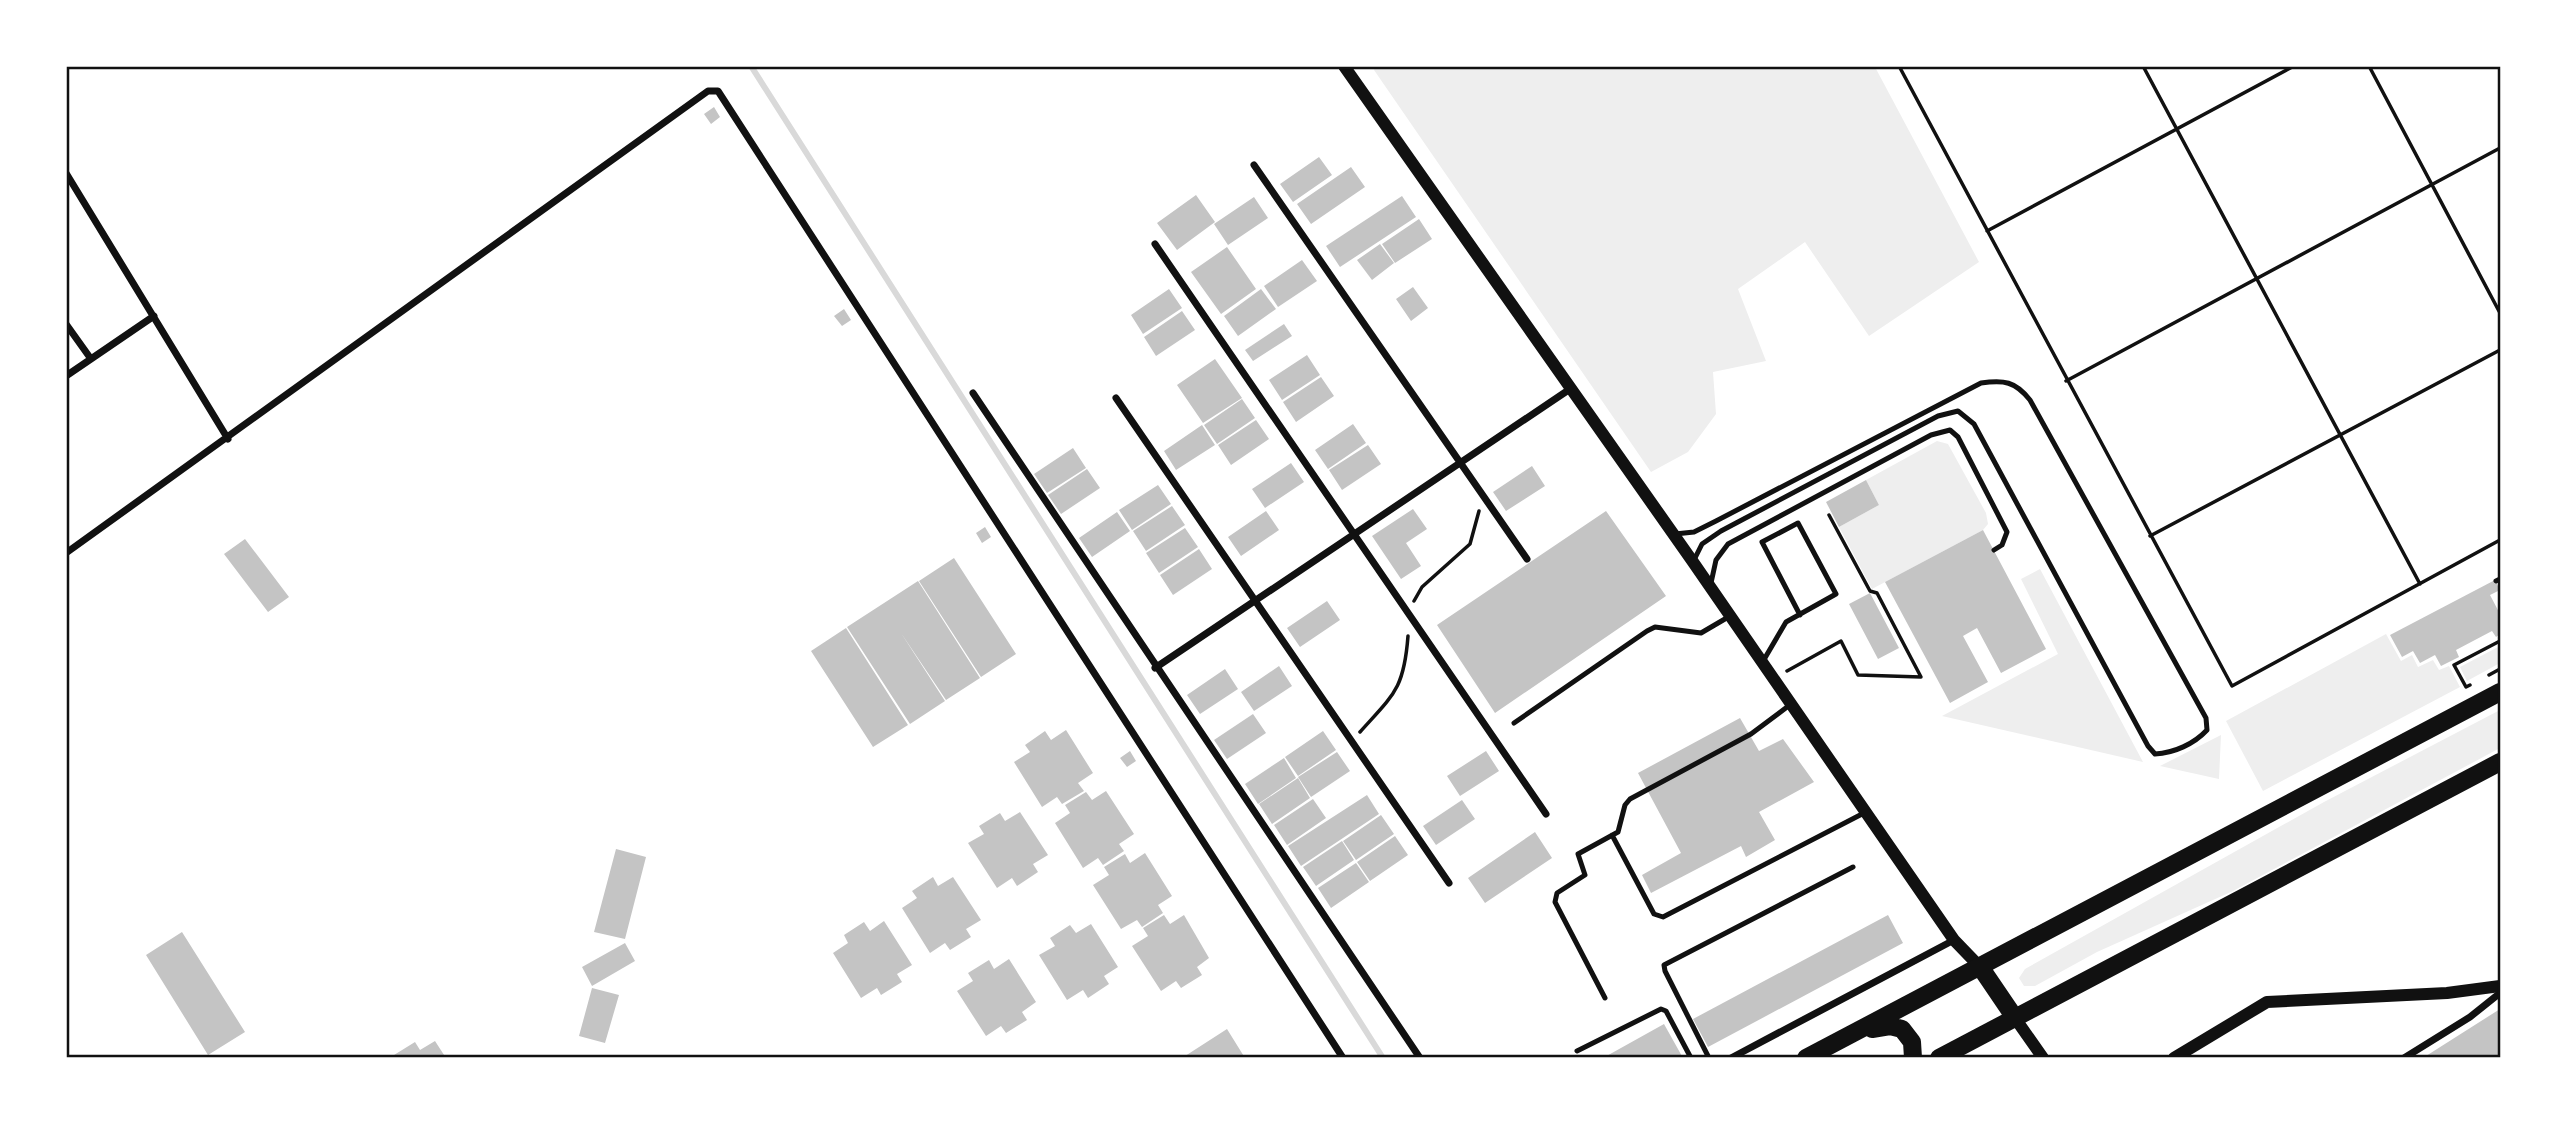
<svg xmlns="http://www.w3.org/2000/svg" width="2567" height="1124" viewBox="0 0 2567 1124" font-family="Cabin,sans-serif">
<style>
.green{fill:#eee}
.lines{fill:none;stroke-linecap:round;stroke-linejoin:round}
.stream{stroke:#d9d9d9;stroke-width:6}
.building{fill:#c4c4c4}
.path{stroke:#111;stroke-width:3.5}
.service{stroke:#111;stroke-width:5}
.minor{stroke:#111;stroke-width:7}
.tertiary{stroke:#111;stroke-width:12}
.primary{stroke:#111;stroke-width:18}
.neatline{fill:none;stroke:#111;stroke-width:2.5}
</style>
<rect width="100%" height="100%" fill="#fff"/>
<!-- green -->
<path class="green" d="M1375,67H1875L1979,262L1869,336L1805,242L1738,289L1766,361L1713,372L1716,414L1688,452L1651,472L1374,70Z
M1937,441L1948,444L1986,513L1988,524L1983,530L1872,589L1839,527L1879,505L1866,480Z
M2040,569L2143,762L1942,716L2058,654L2021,579Z
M2386,634L2401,661L2412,655L2418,667L2433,660L2439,670L2449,666L2460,687L2263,791L2226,721Z
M2500,646V663L2467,681L2460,667Z
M2500,710V748L2233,891L2097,952L2035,986H2024L2019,978L2025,969L2324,802Z
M2221,735L2219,779L2160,766Z"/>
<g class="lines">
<!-- stream -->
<path class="stream" d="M751,66L1383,1058"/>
</g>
<!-- building -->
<path class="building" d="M714,107L720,117L711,124L704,114Z
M1319,157L1332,175L1293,202L1280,184Z
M1351,167L1365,187L1311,224L1297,204Z
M1196,195L1215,222L1177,250L1157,223Z
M1402,196L1416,217L1340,267L1326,246Z
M1254,197L1268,218L1228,245L1214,224Z
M1419,219L1432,239L1395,263L1382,244Z
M1380,244L1394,263L1372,280L1357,260Z
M1227,247L1256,289L1221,314L1191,272Z
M1302,260L1317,281L1278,307L1264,286Z
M1413,287L1428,308L1411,321L1396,299Z
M1169,289L1182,308L1143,334L1131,315Z
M1261,289L1276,309L1238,336L1224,316Z
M844,309L851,320L842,326L834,316Z
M1182,311L1195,330L1156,356L1144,337Z
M1284,324L1292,336L1253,361L1245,350Z
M1307,355L1320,375L1282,400L1269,380Z
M1215,359L1242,398L1203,423L1177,385Z
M1321,377L1334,396L1296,422L1283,402Z
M1242,399L1255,418L1217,444L1204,425Z
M1256,420L1269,439L1231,465L1218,445Z
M1353,424L1366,443L1328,469L1315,450Z
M1202,425L1215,445L1176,470L1164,451Z
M1368,445L1381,464L1342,490L1329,470Z
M1073,448L1086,468L1047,493L1034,474Z
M1291,463L1304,482L1265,508L1252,489Z
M1532,466L1545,486L1506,511L1493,492Z
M1087,469L1100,488L1061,514L1048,495Z
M1866,480L1879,505L1839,527L1826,502Z
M1158,485L1171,504L1132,530L1119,510Z
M1172,506L1185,525L1146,551L1133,531Z
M1413,509L1427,529L1406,543L1421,566L1401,579L1372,536Z
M1266,511L1279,530L1241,556L1228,537Z
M1606,511L1666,596L1495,713L1437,625Z
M1117,512L1130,531L1092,557L1079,538Z
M985,527L991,537L982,543L976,533Z
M1185,528L1198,547L1159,573L1146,553Z
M1983,530L2046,649L2001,673L1977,628L1963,636L1988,682L1950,703L1885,582Z
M245,539L289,597L268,612L224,554Z
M1199,549L1212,569L1173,595L1160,575Z
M954,558L1016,654L981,677L919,581Z
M2495,580L2500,590L2490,595L2500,614V634L2496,637L2492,631L2456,650L2459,657L2441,666L2435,655L2420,663L2413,651L2402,657L2390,635Z
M918,581L980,678L946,700L901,633L945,701L910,724L847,627Z
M1870,593L1899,648L1878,659L1849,604Z
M1327,601L1340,620L1300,647L1287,628Z
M846,628L908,725L873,747L811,651Z
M1279,666L1292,686L1254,711L1241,692Z
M1225,669L1238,689L1200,714L1187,695Z
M1253,714L1266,733L1227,759L1214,740Z
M1740,718L1759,751L1783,739L1814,782L1759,812L1775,840L1746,857L1741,846L1651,893L1642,875L1681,853L1638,773Z
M1066,730L1093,773L1078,783L1084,791L1062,804L1057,797L1042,807L1014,762L1030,752L1025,745L1045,731L1051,740Z
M1323,731L1336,750L1298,776L1285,757Z
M1130,751L1136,761L1127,767L1120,758Z
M1486,751L1499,771L1460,796L1447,776Z
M1337,752L1350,771L1311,797L1298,777Z
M1284,758L1296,778L1258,804L1245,784Z
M1298,778L1310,798L1272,824L1259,804Z
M1106,791L1134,834L1119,844L1124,851L1103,865L1098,858L1083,868L1055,823L1070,813L1065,805L1086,792L1092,800Z
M1367,795L1379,814L1301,866L1288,846Z
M1313,799L1326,818L1287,845L1274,825Z
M1462,800L1475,819L1436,845L1423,826Z
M1020,812L1048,855L1033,864L1038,872L1017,886L1012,878L997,888L968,843L984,834L979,826L1000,813L1005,821Z
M1381,815L1394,834L1356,860L1343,841Z
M1535,832L1552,858L1485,903L1468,878Z
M1395,836L1408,855L1370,881L1357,862Z
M1342,841L1354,860L1316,886L1303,867Z
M616,849L646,857L625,939L594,932Z
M1145,853L1172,896L1158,905L1163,913L1142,927L1137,920L1121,929L1093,885L1109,875L1104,867L1125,854L1130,863Z
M1356,863L1369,882L1331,908L1318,888Z
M933,877L938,886L953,877L981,920L966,929L971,937L950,950L945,943L930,953L902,908L917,898L912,891Z
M1164,915L1170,924L1184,915L1209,958L1197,967L1202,975L1181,988L1176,981L1161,991L1132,946L1148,936L1143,928Z
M1888,915L1903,943L1708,1047L1693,1019Z
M884,921L912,965L897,974L902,982L881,995L877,988L861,998L833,953L848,943L844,935L864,922L870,931Z
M1091,924L1118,967L1104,976L1109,984L1088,998L1083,990L1067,1000L1039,955L1055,946L1050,938L1070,925L1076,933Z
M182,932L245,1032L208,1055L146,955Z
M625,943L635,961L592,986L582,967Z
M1009,959L1036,1002L1022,1012L1027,1020L1006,1033L1001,1026L986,1036L957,991L973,981L968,973L989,960L994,969Z
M592,988L619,995L605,1043L579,1036Z
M2500,1009V1058H2424L2426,1056Z
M1664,1024L1683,1058H1603Z
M1227,1029L1245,1058H1182Z
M435,1041L446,1058H396L394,1055L415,1042L420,1050Z"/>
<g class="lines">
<!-- path -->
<path class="path" d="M1899,66L2232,686L2500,540
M2143,66L2420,584
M2369,66L2500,313
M1987,231L2294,66
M2066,381L2500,148
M2150,536L2500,350
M1414,601L1422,587L1470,544L1479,511
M1787,671L1841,641L1858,675L1921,677L1877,593L1870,591L1829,515
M2489,675L2500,669
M2470,685L2466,687L2454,665L2500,641
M1360,732C1394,694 1404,689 1408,636"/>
<!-- service -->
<path class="service" d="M1675,534L1694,532L1716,521L1981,383C2004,380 2015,381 2030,400L2206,718L2207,730C2194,744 2174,753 2155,754L2148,746L1974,424L1958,411L1938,416L1721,531L1702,544L1693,562
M2496,581L2500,579
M1711,583L1716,560L1728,544L1931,435L1950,430L1958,437L2007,532L2002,545L1994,550
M1762,663L1786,622L1836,594L1798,523L1762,542L1800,615
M1514,723L1647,631L1655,627L1701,633L1730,616
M1612,835L1654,914L1663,917L1864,813
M1605,998L1555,902L1557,893L1585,875L1578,854L1618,832L1625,805L1630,799L1751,734L1791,704
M1577,1051L1661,1009L1666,1011L1691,1058
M1709,1058L1665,971L1664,965L1853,867"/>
<!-- minor -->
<path class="minor" d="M1254,165L1527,559
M66,173L228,439
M1155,244L1546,814
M66,324L91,359
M66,376L154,316
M973,393L1420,1058
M1116,398L1449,883
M66,553L708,91H718L1343,1058
M1155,668L1570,389
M1731,1058L1954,940
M2404,1058L2470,1017L2500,993"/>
<!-- tertiary -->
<path class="tertiary" d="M1344,66L1693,562L1954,940L1981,968
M2015,1018L2043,1058
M2174,1058L2267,1002L2447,993L2500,986"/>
<!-- primary -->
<path class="primary" d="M1981,968L2015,1018
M1872,1029L1890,1026L1902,1029L1912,1042L1913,1058
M1806,1058L2500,692
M1939,1058L2500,762"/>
</g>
<!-- border -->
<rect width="2567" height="1124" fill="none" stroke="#ffffff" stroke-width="136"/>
<rect x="68" y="68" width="2431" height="988" class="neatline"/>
</svg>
